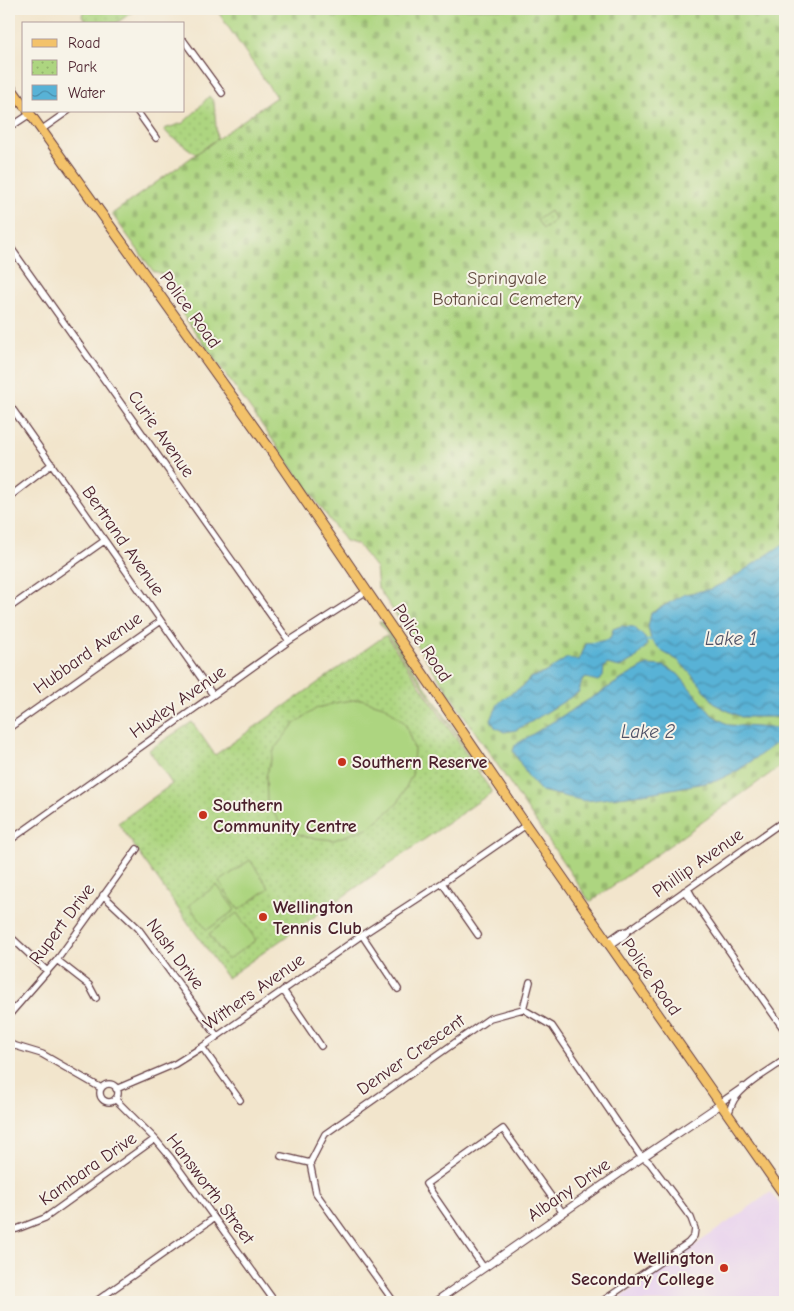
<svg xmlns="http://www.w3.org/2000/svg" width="794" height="1311" viewBox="0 0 794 1311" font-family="'Comic Neue',sans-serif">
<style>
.built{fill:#e8d2ee}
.grass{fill:url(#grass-tufts);stroke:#7c7a56}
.cemetery{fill:url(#cemetery-stones);stroke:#7c7a56}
.park{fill:url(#park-dots);stroke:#7c7a56}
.garden{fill:#add580;stroke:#7c7a56}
.water{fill:url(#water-waves);stroke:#516880}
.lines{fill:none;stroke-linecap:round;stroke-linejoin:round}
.stream{stroke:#58b2d6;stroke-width:2}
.minor-casing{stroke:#633d43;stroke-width:8}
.tertiary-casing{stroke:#633d43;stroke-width:9}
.primary-casing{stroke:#633d43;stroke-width:11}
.minor{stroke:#fff;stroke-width:5.5}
.tertiary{stroke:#fff;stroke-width:7}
.primary{stroke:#f3c26a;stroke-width:9}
.poi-dot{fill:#c8321e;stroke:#f7f3e8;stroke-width:2}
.labels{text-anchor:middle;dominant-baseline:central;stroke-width:4;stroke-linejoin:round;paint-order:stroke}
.park-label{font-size:18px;fill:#634c40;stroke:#f7f3e8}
.street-label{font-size:18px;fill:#4a1f2b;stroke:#f7f3e8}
.poi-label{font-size:18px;font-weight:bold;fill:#4a1f2b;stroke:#f7f3e8;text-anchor:start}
.water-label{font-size:19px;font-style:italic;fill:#4f5267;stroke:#f7f3e8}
</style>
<defs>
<pattern id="grass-tufts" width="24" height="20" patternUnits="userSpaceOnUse" patternTransform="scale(1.25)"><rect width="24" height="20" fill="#add580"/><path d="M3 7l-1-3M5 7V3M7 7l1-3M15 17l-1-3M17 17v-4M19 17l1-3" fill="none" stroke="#96b66f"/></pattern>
<pattern id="cemetery-stones" width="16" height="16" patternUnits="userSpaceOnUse" patternTransform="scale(1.25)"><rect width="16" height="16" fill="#add580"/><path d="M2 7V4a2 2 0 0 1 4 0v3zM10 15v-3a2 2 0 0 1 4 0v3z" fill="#96b66f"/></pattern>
<pattern id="park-dots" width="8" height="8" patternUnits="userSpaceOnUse" patternTransform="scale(1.25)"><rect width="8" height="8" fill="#add580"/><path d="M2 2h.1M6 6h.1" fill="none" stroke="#96b66f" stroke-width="1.8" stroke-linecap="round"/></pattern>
<pattern id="water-waves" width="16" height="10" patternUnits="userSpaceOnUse" patternTransform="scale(1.25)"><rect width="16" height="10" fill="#58b2d6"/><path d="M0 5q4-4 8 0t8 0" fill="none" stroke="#4b90ae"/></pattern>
</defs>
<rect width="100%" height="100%" fill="#f7f3e8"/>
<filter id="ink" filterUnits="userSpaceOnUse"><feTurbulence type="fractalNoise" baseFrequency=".02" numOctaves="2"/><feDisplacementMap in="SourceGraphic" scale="10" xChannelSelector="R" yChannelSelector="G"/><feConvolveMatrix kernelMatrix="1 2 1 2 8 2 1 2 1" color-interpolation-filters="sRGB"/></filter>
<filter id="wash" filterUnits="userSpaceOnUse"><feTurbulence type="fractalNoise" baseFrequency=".0096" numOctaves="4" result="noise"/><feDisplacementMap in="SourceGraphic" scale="20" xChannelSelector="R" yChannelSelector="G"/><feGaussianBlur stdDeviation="1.12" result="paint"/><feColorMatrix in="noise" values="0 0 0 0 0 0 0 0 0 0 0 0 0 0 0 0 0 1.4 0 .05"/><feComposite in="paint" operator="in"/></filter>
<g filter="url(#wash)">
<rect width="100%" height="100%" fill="#f2e5cc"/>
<!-- built -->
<path class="built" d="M771,1192L785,1212V1302H614Z"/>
<!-- grass -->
<path class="grass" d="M379,622H382L482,771L481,772Z"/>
<!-- cemetery -->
<path class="cemetery" d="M216,9H785V763L590,902L378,588L376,568L358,545L345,541L183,315L179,291L167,276L153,271L112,214L276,97Z"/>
<!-- park -->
<path class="park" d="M84,9H134L135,10L115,24H88L82,16Z
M209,96L214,102L217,139L196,154L168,134L164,129L183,123L195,112Z
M550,211L555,220L543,229L537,220Z
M386,635L492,792L227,978L118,823L172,784L149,750L192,722L215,755Z"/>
<!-- garden -->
<path class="garden" d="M361,699L386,707L405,723L414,749L412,775L398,803L370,827L334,840L306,837L283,828L267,802L266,776L275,748L294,724L317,708L339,702Z
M250,860L269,888L239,910L219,882Z
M217,885L235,910L207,930L189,905Z
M237,913L256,940L227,960L209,934Z"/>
<!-- water -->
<path class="water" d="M785,543V717H741L716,705L699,683L679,661L663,652L651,640L648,627L651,613L685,594L711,589L731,579Z
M621,626L634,627L645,638L647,645L636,658L620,667L607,664L604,667L603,677L598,681L586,678L582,681L579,692L531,722L516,730L504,732L495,727L491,720L498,704L508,695L522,687L530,678L544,673L567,658L579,660L586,644L610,639L613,629Z
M647,665L664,666L678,674L712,715L729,725L785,729V737L739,770L716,781L643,794L585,801L541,791L529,778L513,751L515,745L622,679Z"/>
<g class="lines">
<!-- stream -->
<path class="stream" d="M646,641L651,640"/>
</g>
</g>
<g filter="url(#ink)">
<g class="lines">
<defs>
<path id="minor" d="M72,9V10
M184,41L222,93
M137,111L156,138
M9,128L30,114
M41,130L68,111
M9,245L289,641
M9,404L213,695
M9,497L52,464
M9,608L104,541
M9,728L161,621
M9,841L289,641L367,591
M442,883L478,935
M688,889L697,905L785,1031
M684,891L695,904
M103,895L138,928L217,1036
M362,935L398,989
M14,940L47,971
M607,942L621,932L628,931
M609,946L624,936L628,931L785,820
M57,960L89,985L96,998
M283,990L321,1046
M523,1009L530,982
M9,1015L57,960L137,849
M9,1044L42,1054L101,1088
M202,1047L240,1100
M100 1093a9 9 0 1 1 18 0a9 9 0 1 1-18 0Z
M116,1089L175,1064L202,1047L362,935L442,883L526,825
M115,1099L155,1139L171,1158L275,1302
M720,1103L743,1087
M728,1115C730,1110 731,1105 734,1100C743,1085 769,1071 783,1061L785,1057
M281,1156L310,1163
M9,1230L17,1229L45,1218L155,1139
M484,1268L426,1184L503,1129L563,1213
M95,1302L214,1218
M394,1302L316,1193L310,1163L325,1134L490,1018L523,1009L552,1026L639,1154L650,1163L691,1218L695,1229L694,1236L688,1243L601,1302"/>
<path id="tertiary" d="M435,1302L643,1157L721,1104"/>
<path id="primary" d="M9,85L24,106
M28,111L272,452L526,825L785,1196"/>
</defs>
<!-- minor casing -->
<use href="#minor" class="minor-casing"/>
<!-- tertiary casing -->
<use href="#tertiary" class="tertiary-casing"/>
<!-- primary casing -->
<use href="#primary" class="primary-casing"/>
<!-- minor -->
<use href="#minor" class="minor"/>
<!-- tertiary -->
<use href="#tertiary" class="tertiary"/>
<!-- primary -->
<use href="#primary" class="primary"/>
</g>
</g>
<!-- markers -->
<g class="poi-dot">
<circle cx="342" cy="762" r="5"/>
<circle cx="203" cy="815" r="5"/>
<circle cx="263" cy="917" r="5"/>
<circle cx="724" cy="1268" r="5"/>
</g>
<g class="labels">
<!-- park labels -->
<g class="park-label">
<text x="507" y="278">Springvale<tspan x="507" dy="21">Botanical Cemetery</tspan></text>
</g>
<!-- street labels -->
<g class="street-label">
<text transform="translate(190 310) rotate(54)">Police Road</text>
<text transform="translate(161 434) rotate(55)">Curie Avenue</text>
<text transform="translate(123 541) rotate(55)">Bertrand Avenue</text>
<text transform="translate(422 643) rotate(56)">Police Road</text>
<text transform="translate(88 653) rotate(-35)">Hubbard Avenue</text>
<text transform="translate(178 702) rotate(-35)">Huxley Avenue</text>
<text transform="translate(698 863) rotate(-35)">Phillip Avenue</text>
<text transform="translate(62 924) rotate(-53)">Rupert Drive</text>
<text transform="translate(175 954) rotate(53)">Nash Drive</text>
<text transform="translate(651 977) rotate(55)">Police Road</text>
<text transform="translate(254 992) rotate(-35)">Withers Avenue</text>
<text transform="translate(411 1055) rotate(-35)">Denver Crescent</text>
<text transform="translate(88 1169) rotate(-35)">Kambara Drive</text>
<text transform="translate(210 1189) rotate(53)">Hansworth Street</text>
<text transform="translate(569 1190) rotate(-35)">Albany Drive</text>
</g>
<!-- poi labels -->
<g class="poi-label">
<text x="352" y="762">Southern Reserve</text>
<text x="213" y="805">Southern<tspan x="213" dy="21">Community Centre</tspan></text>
<text x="273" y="907">Wellington<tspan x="273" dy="21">Tennis Club</tspan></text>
<text x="714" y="1258" text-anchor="end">Wellington<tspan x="714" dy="21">Secondary College</tspan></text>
</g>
<!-- water labels -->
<g class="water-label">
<text x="731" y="639">Lake 1</text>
<text x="648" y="732">Lake 2</text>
</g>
</g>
<!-- margin -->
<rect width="794" height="1311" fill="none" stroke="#f7f3e8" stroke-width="30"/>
<!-- legend -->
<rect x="22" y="22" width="162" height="90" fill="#f7f3e8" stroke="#b29e9c"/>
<rect x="32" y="39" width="25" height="8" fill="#f3c26a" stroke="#b29e9c"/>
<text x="68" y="48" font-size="15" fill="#4a1f2b">Road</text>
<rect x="32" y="60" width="25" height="15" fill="url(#park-dots)" stroke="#b29e9c"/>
<text x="68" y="72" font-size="15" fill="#4a1f2b">Park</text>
<rect x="32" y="85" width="25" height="15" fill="url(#water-waves)" stroke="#b29e9c"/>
<text x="68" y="98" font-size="15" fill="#4a1f2b">Water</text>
</svg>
